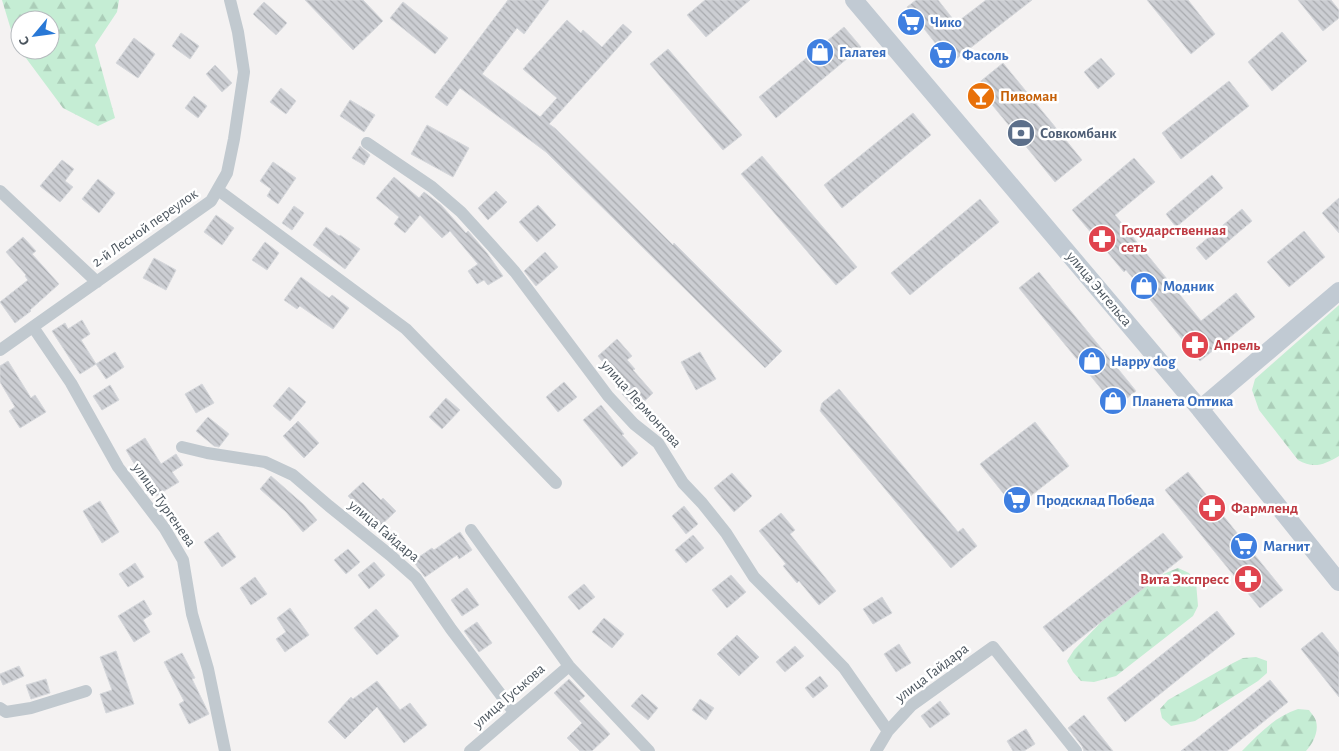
<svg xmlns="http://www.w3.org/2000/svg" width="1339" height="751" viewBox="0 0 1339 751" font-family="'Alegreya Sans',sans-serif">
<style>
.forest{fill:url(#forest-firs)}
.building{fill:url(#building-back-hatch);stroke:#d6d8dc}
.lines{fill:none;stroke-linecap:round;stroke-linejoin:round}
.minor{stroke:#c1c9cf;stroke-width:12}
.secondary{stroke:#c1cad3;stroke-width:18}
.labels{text-anchor:middle;dominant-baseline:central;stroke-width:5;stroke-linejoin:round;paint-order:stroke}
.shop-label{font-size:15px;font-weight:bold;fill:#366cbe;stroke:#fff;text-anchor:start}
.food-label{font-size:15px;font-weight:bold;fill:#c56008;stroke:#fff;text-anchor:start}
.service-label{font-size:15px;font-weight:bold;fill:#4e5e75;stroke:#fff;text-anchor:start}
.street-label{font-size:15px;fill:#4b555e;stroke:#fff}
.health-label{font-size:15px;font-weight:bold;fill:#be3a42;stroke:#fff;text-anchor:start}
</style>
<defs>
<pattern id="forest-firs" width="22" height="20" patternUnits="userSpaceOnUse" patternTransform="scale(1.25)"><rect width="22" height="20" fill="#c5edd4"/><path d="M5 1l3.5 6h-7zM16 11l3.5 6h-7z" fill="#abcdb8"/></pattern>
<pattern id="building-back-hatch" width="6" height="6" patternUnits="userSpaceOnUse" patternTransform="scale(1.25)"><rect width="6" height="6" fill="#ccced3"/><path d="M-1 5l2 2M0 0l6 6M5-1l2 2" fill="none" stroke="#a8aaae"/></pattern>
</defs>
<rect width="100%" height="100%" fill="#f4f2f2"/>
<!-- forest -->
<path class="forest" d="M2,0H119L117,12L95,45L115,118L98,126L63,108L20,50H50V20H20V50L15,43Z
M1339,305V456C1324,465 1313,469 1298,460L1259,410L1252,390L1255,379Z
M1178,568L1189,573L1196,582L1198,606L1193,616L1116,676L1094,682L1081,681L1073,672L1067,661L1074,650L1108,615L1156,577Z
M1256,657L1267,661V673L1258,681L1195,721L1171,726L1162,718L1160,709L1168,700L1233,663L1243,658Z
M1298,709L1309,710C1311,713 1315,717 1316,721C1319,732 1313,743 1306,751H1242C1259,734 1274,717 1298,709Z"/>
<!-- building -->
<path class="building" d="M305,0H363L383,21L353,50Z
M508,0H549L524,34L517,28L482,74L540,117L557,98L523,69L567,20L581,33L583,30L602,47L623,24L632,32L549,124L556,129L673,245L674,243L782,351L765,368L546,152L460,88L447,106L435,97Z
M705,0H750L706,37L687,15Z
M916,0H938L956,23L986,0H1032L951,63L907,7Z
M1147,0H1188L1215,34L1191,54Z
M1298,0H1331L1339,10V18L1323,31Z
M264,2L287,23L276,35L253,14Z
M403,2L448,38L435,54L390,18Z
M844,27L861,47L776,118L759,97Z
M1282,32L1307,61L1272,91L1248,62Z
M181,33L199,46L190,59L172,46Z
M134,38L155,54L138,78L116,63Z
M668,49L742,135L723,150L650,64Z
M1101,58L1115,74L1098,89L1084,72Z
M1003,63L1082,160L1055,182L976,85Z
M215,65L232,83L222,92L206,74Z
M1229,81L1249,106L1181,159L1162,133Z
M281,88L296,101L286,114L270,102Z
M194,96L207,106L198,118L185,108Z
M350,100L375,115L364,132L340,116Z
M913,113L931,135L842,208L824,185Z
M427,125L469,148L453,177L411,154Z
M360,146L370,155L364,165L352,158Z
M762,156L857,267L836,285L741,174Z
M1134,158L1155,182L1115,215L1201,321L1236,293L1255,317L1200,361L1126,270L1124,272L1072,210Z
M62,160L74,169L65,181L73,187L60,202L40,186Z
M273,162L296,178L278,204L267,196L271,189L260,181Z
M1212,175L1223,188L1176,227L1166,214Z
M394,177L419,198L424,192L441,205L466,233L468,231L487,253L503,276L488,285L484,280L477,284L468,271L478,264L450,231L442,238L420,215L405,233L394,224L399,217L376,198Z
M98,179L115,193L99,213L82,199Z
M496,191L507,202L488,220L478,208Z
M1339,198V233L1322,213Z
M980,199L999,222L910,295L891,273Z
M538,205L556,225L537,242L519,222Z
M294,206L304,213L292,230L282,223Z
M1242,209L1252,221L1206,260L1196,248Z
M216,215L234,228L222,245L204,232Z
M326,227L339,236L340,235L360,249L345,269L313,245Z
M1304,231L1325,257L1289,287L1267,262Z
M23,237L36,251L32,254L59,284L30,310L31,311L15,323L0,302L28,280L25,276L26,275L6,252Z
M265,242L279,253L267,270L252,260Z
M545,252L558,267L536,286L524,271Z
M154,258L176,270L166,290L143,278Z
M1039,272L1136,391L1116,407L1019,288Z
M301,277L329,298L332,295L349,308L333,329L300,306L297,309L284,300Z
M82,320L90,334L81,340L96,364L80,374L52,331L65,323L68,329Z
M617,339L632,356L627,360L635,369L633,370L653,393L636,409L622,394L624,392L608,373L610,371L598,356Z
M115,352L124,367L106,379L96,364Z
M700,352L716,379L696,390L681,362Z
M8,361L31,398L35,395L46,412L20,428L9,411L15,407L0,382V366Z
M564,382L577,397L558,412L546,397Z
M202,384L214,403L196,413L185,394Z
M110,385L119,400L102,410L93,396Z
M289,387L306,402L290,421L273,406Z
M839,389L958,532L963,528L977,546L951,568L820,411L822,403Z
M446,398L460,410L442,429L429,417Z
M601,405L624,434L622,435L638,453L622,467L583,420Z
M208,417L229,434L219,447L214,446L196,431Z
M298,421L319,443L304,458L283,436Z
M1035,422L1069,466L1015,508L980,464Z
M145,438L161,464L176,454L183,465L172,472L179,482L156,496L136,464L135,465L126,450Z
M1188,472L1283,590L1260,608L1165,490Z
M732,473L752,496L734,512L714,488Z
M271,476L303,504L317,520L303,532L286,512L260,489Z
M363,482L381,500L383,498L396,511L378,528L348,496Z
M100,501L119,532L102,543L83,511Z
M684,506L698,524L686,534L672,516Z
M781,513L795,530L790,534L836,591L819,605L799,581L797,583L783,566L786,564L759,531Z
M218,532L236,557L222,567L204,542Z
M460,532L472,550L459,559L457,555L425,577L413,561L432,548L434,550Z
M1163,533L1183,557L1063,652L1043,627Z
M693,535L704,548L686,563L675,550Z
M348,549L360,562L346,574L334,560Z
M374,562L385,575L369,589L358,575Z
M135,563L144,577L128,587L119,574Z
M731,575L746,592L727,608L712,590Z
M255,577L267,594L251,605L240,588Z
M584,584L595,597L579,610L568,597Z
M467,588L479,605L462,616L451,600Z
M882,597L892,613L873,624L863,609Z
M144,600L152,614L143,620L150,632L134,642L118,616Z
M290,608L309,635L285,652L276,639L286,632L277,618Z
M376,609L399,636L377,655L354,628Z
M1217,611L1235,634L1125,722L1107,698Z
M604,618L624,634L612,648L592,632Z
M477,622L492,643L479,652L464,631Z
M1322,632L1339,653V697L1301,649Z
M737,635L759,657L739,676L717,654Z
M899,644L911,663L896,672L884,654Z
M795,646L804,656L785,672L776,662Z
M116,651L134,704L106,713L100,694L112,690L100,657Z
M182,653L195,678L192,679L209,714L189,724L179,704L184,701L164,662Z
M19,666L24,676L3,685L0,678V674Z
M820,676L828,686L813,698L805,688Z
M46,679L50,693L31,699L26,685Z
M569,679L585,696L579,701L610,734L592,751H580L567,738L582,723L554,693Z
M1270,680L1288,702L1227,751H1181Z
M377,681L400,710L410,703L427,725L404,743L377,707L345,739L328,722L351,697L353,699Z
M642,694L658,708L648,720L631,706Z
M700,699L714,708L706,720L692,710Z
M940,701L950,714L930,728L921,716Z
M1084,715L1113,751H1084L1082,746L1068,728Z
M1026,729L1035,744L1024,751H1013L1007,741Z"/>
<g class="lines">
<!-- minor -->
<path class="minor" d="M367,143L432,187L461,212L491,245L515,272L608,396L634,424L658,443L683,483L702,503L726,533L754,577L814,637L844,668L888,731
M218,190L406,329L556,483
M0,191L97,282
M33,327L71,383L118,467L165,529L183,560L192,614L208,669L225,751
M0,350L211,201L227,173L234,139L244,72L238,32L230,0
M182,447L207,453L265,462L293,475L329,506L390,555L416,578L451,629L514,712
M471,530L569,666L649,751
M0,708L6,712L31,708L86,691
M470,751L569,666
M876,751L888,731L912,705L993,647L1076,751"/>
<!-- secondary -->
<path class="secondary" d="M854,0L1200,409L1339,582
M1200,409L1339,291"/>
</g>
<!-- icons -->
<defs>
<symbol id="supermarket-disc" viewBox="-11 -11 22 22"><circle r="9.5" fill="#3f7fe0" stroke="#fff"/><path d="M-6-5.5h2.5l.6 2H6L4.5 2H-2.5L-4.4-4H-6ZM-1.5 3.2a1.3 1.3 0 1 0 .1 0ZM3 3.2a1.3 1.3 0 1 0 .1 0Z" fill="#fff"/></symbol>
<symbol id="shop-disc" viewBox="-11 -11 22 22"><circle r="9.5" fill="#3f7fe0" stroke="#fff"/><path d="M-5-2.5h2.3a2.7 3.5 0 0 1 5.4 0H5L5.5 6h-11ZM-1.5-2.5h3a1.5 2.3 0 0 0-3 0Z" fill="#fff"/></symbol>
<symbol id="bar-disc" viewBox="-11 -11 22 22"><circle r="9.5" fill="#e8710a" stroke="#fff"/><path d="M-6-5H6L.8 .8V4.5H3.5V6h-7V4.5H-.8V.8Z" fill="#fff"/></symbol>
<symbol id="bank-disc" viewBox="-11 -11 22 22"><circle r="9.5" fill="#5c6f8a" stroke="#fff"/><path d="M-6-4H6V4H-6ZM0-2.3a2.3 2.3 0 1 0 0 4.6a2.3 2.3 0 1 0 0-4.6Z" fill="#fff"/></symbol>
<symbol id="pharmacy-disc" viewBox="-11 -11 22 22"><circle r="9.5" fill="#e0444e" stroke="#fff"/><path d="M-2-6h4v4h4v4h-4v4h-4v-4h-4v-4h4Z" fill="#fff"/></symbol>
</defs>
<g fill-rule="evenodd">
<use href="#supermarket-disc" x="895" y="6" width="32" height="32"/>
<use href="#shop-disc" x="804" y="36" width="32" height="32"/>
<use href="#supermarket-disc" x="927" y="39" width="32" height="32"/>
<use href="#bar-disc" x="965" y="80" width="32" height="32"/>
<use href="#bank-disc" x="1005" y="117" width="32" height="32"/>
<use href="#pharmacy-disc" x="1086" y="223" width="32" height="32"/>
<use href="#shop-disc" x="1128" y="270" width="32" height="32"/>
<use href="#pharmacy-disc" x="1179" y="329" width="32" height="32"/>
<use href="#shop-disc" x="1076" y="345" width="32" height="32"/>
<use href="#shop-disc" x="1097" y="385" width="32" height="32"/>
<use href="#supermarket-disc" x="1001" y="484" width="32" height="32"/>
<use href="#pharmacy-disc" x="1196" y="492" width="32" height="32"/>
<use href="#supermarket-disc" x="1228" y="530" width="32" height="32"/>
<use href="#pharmacy-disc" x="1232" y="563" width="32" height="32"/>
</g>
<g class="labels">
<!-- shop labels -->
<g class="shop-label">
<text x="930" y="22">Чико</text>
<text x="839" y="52">Галатея</text>
<text x="962" y="55">Фасоль</text>
<text x="1163" y="286">Модник</text>
<text x="1111" y="361">Happy dog</text>
<text x="1132" y="401">Планета Оптика</text>
<text x="1036" y="500">Продсклад Победа</text>
<text x="1263" y="546">Магнит</text>
</g>
<!-- food labels -->
<g class="food-label">
<text x="1000" y="96">Пивоман</text>
</g>
<!-- service labels -->
<g class="service-label">
<text x="1040" y="133">Совкомбанк</text>
</g>
<!-- street labels -->
<g class="street-label">
<text transform="translate(145 228) rotate(-35)">2-й Лесной переулок</text>
<text transform="translate(1099 289) rotate(50)">улица Энгельса</text>
<text transform="translate(641 404) rotate(48)">улица Лермонтова</text>
<text transform="translate(164 505) rotate(55)">улица Тургенева</text>
<text transform="translate(384 531) rotate(40)">улица Гайдара</text>
<text transform="translate(932 673) rotate(-37)">улица Гайдара</text>
<text transform="translate(509 696) rotate(-41)">улица Гуськова</text>
</g>
<!-- health labels -->
<g class="health-label">
<text x="1121" y="230">Государственная<tspan x="1121" dy="17">сеть</tspan></text>
<text x="1214" y="345">Апрель</text>
<text x="1231" y="508">Фармленд</text>
<text x="1229" y="579" text-anchor="end">Вита Экспресс</text>
</g>
</g>
<!-- north arrow -->
<g transform="translate(35 35) rotate(241)"><circle r="24" fill="#ffffff" stroke="#b7bbbf"/>
<path d="M0-4L9 19L0 12L-9 19Z" fill="#2978d6"/>
<text y="-8" font-size="14" font-weight="bold" text-anchor="middle" fill="#4b555e">С</text>
</g>
</svg>
